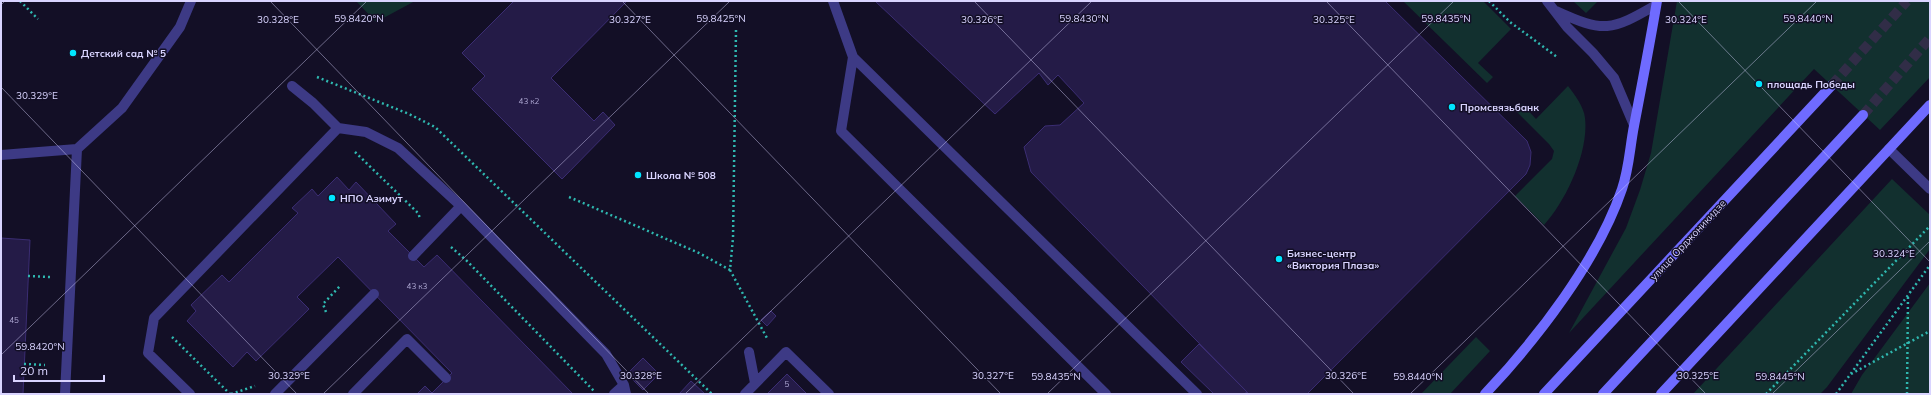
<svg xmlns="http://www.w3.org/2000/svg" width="1931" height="395" viewBox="0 0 1931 395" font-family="Mulish,sans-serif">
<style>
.green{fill:#12302f}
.building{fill:#241b47;stroke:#3b2d73}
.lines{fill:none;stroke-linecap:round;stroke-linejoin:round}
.secondary-tunnel{stroke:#312d47;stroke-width:10;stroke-dasharray:10 5;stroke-linecap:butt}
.path{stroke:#2fb8b0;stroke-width:2.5;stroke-dasharray:2 3;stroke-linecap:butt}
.lane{stroke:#3d3a85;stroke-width:10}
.secondary{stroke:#6f6bff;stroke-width:10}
.ticks{fill:none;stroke:#d9d4ff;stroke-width:1;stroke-opacity:0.45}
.poi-dot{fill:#00e5ff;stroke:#130f26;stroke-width:1.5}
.labels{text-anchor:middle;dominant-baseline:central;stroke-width:3;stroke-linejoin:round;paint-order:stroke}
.number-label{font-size:8px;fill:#aca6d1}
.poi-label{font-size:10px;font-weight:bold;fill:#d9d4ff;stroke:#130f26;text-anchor:start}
.street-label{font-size:10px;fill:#d9d4ff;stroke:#130f26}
.ticks-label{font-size:10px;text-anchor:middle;fill:#d9d4ff;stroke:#130f26;stroke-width:3;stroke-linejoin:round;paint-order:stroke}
</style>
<rect width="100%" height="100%" fill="#130f26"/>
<!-- green -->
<path class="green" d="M356,1H415L376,22Z
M1403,1H1483L1511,29L1478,63L1493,77L1487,83Z
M1573,1H1598L1586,13Z
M1677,1H1930V77L1880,130L1814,69L1569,333L1626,228L1640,190L1651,153Z
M1568,86C1575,95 1584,107 1585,118C1589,152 1566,201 1544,225L1515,196L1552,159L1554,151L1549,144L1516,111L1522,104L1536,119Z
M1892,179L1930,215V249L1827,387L1820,394H1693Z
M1930,283V394H1851L1862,375Z
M1476,337L1490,351L1450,394H1421Z"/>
<!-- building -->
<path class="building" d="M514,1H627L551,78L594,121L603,112L615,125L562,179L472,89L485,76L462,53Z
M875,1H1385L1527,141L1531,152L1530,165L1526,174L1307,394H1249L1031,172L1024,147L1045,126L1060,125L1084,103L1058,75L1048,85L1039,73L995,114Z
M337,177L349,190L356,182L396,224L388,231L424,267L437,255L573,394H417L425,386L432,393L452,373L338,257L297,297L309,309L256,361L247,352L233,367L187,321L196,311L191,305L222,275L229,282L298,213L292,208L312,189L318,196Z
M1,238L30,240L23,394H1Z
M771,311L776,316L767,326L761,320Z
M1199,344L1247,392L1244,394H1214L1181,362Z
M643,358L659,374L643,390L627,374Z
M787,374L807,394H767Z
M691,381L705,394H679Z"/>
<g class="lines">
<!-- secondary-tunnel -->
<path class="secondary-tunnel" d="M1832,85L1907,1
M1863,115L1930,38"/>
<!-- path -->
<path class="path" d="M20,1L38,19
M1489,1L1510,22L1557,57
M317,77L409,114L435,127L712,394
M355,152L418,213L420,218
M569,197L699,253L730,270L733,238L736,30
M451,247L467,261L594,391
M730,270L768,340
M28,276L50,277
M326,312L323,304L341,285
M172,337L230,394
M24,364L45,365
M1851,374L1930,331
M231,394L255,386
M1766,394L1930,226
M1836,394L1930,265
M1907,394L1908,295"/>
<!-- lane -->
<path class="lane" d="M833,1L853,57L841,131L1106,394
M1547,1L1567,27L1593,53L1614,78L1634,125
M1556,11C1604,33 1611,31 1656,5
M853,57L1197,394
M292,86L313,103L338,128
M1889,149L1930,189
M1,155L77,149L122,108L180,27L191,1
M413,256L461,206
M749,352L755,383
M65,394L77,149
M190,394L148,353L154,318L338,128L366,132L398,148L461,206L606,354L624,385L626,394
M275,394L374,294
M353,394L407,339L446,378
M614,394L624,385
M745,394L786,352L829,394"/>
<!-- secondary -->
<path class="secondary" d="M1485,394C1537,339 1598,260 1622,189C1629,169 1630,146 1634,126C1642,84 1650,43 1657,1
M1544,394L1832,85
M1603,394L1863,115
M1661,394L1930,105"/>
</g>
<!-- ticks -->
<path class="ticks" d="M270,1L649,394M622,1L1001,394M974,1L1354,394M1326,1L1706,394M1678,1L1930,262M1,5L5,1M1,87L297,394M1,355L367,1M323,394L730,1M685,394L1092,1M1047,394L1454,1M1410,394L1817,1M1772,394L1930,241"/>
<!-- markers -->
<g class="poi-dot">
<circle cx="73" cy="53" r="4"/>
<circle cx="1759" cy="84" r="4"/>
<circle cx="1452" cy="107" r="4"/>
<circle cx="638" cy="175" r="4"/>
<circle cx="332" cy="198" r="4"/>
<circle cx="1279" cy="259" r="4"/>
</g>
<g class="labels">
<!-- number labels -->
<g class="number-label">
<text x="529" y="101">43 к2</text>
<text x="417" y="286">43 к3</text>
<text x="14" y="320">45</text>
<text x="787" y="384">5</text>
</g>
<!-- poi labels -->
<g class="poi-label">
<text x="81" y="53">Детский сад № 5</text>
<text x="1767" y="84">площадь Победы</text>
<text x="1460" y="107">Промсвязьбанк</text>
<text x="646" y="175">Школа № 508</text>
<text x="340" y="198">НПО Азимут</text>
<text x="1287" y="253">Бизнес-центр<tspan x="1287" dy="12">«Виктория Плаза»</tspan></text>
</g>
<!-- street labels -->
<g class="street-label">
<text transform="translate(1688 240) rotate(-47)">улица Орджоникидзе</text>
</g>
</g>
<g class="ticks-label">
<text x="359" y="22">59.8420°N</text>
<text x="721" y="22">59.8425°N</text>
<text x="1084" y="22">59.8430°N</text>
<text x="1446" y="22">59.8435°N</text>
<text x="1808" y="22">59.8440°N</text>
<text x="278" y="23">30.328°E</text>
<text x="630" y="23">30.327°E</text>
<text x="982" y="23">30.326°E</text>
<text x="1334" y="23">30.325°E</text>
<text x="1686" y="23">30.324°E</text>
<text x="37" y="99">30.329°E</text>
<text x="1894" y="257">30.324°E</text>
<text x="40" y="350">59.8420°N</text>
<text x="289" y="379">30.329°E</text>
<text x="641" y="379">30.328°E</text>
<text x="993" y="379">30.327°E</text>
<text x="1346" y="379">30.326°E</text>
<text x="1698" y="379">30.325°E</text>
<text x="1056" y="380">59.8435°N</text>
<text x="1418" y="380">59.8440°N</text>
<text x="1780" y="380">59.8445°N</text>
</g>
<!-- border -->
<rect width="1931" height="395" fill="none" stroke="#d9d4ff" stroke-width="4"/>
<!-- scale -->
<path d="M14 375v6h90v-6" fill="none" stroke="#d9d4ff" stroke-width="2"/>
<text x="20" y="375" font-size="12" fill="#d9d4ff" stroke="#130f26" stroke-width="3" paint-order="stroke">20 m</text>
</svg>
